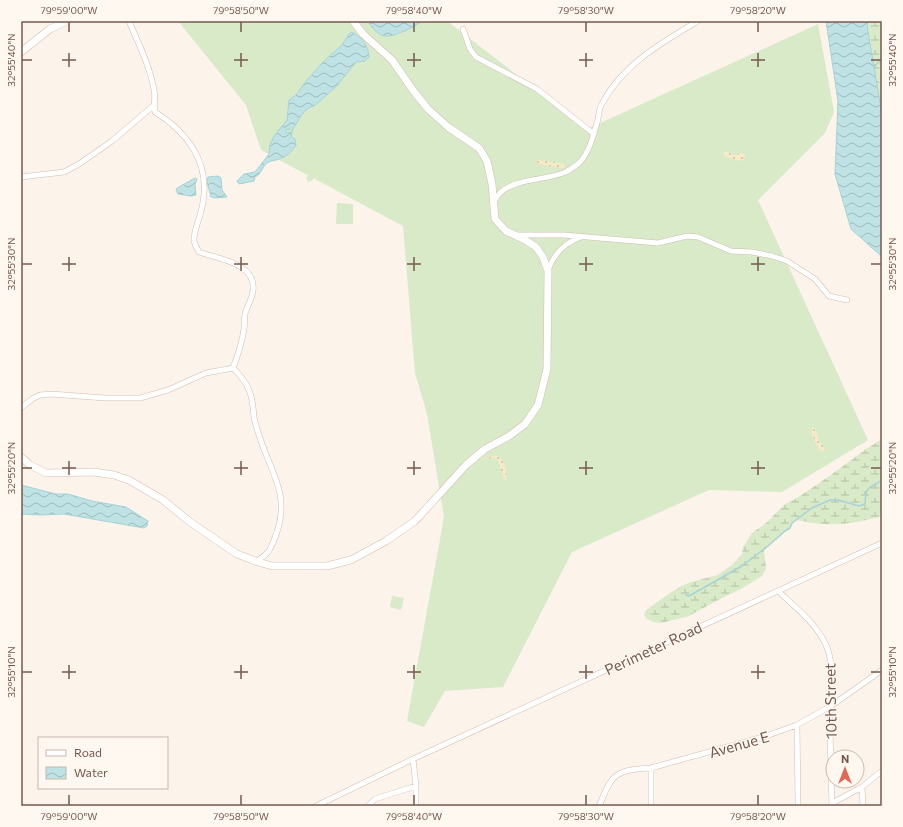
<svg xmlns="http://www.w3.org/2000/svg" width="903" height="827" viewBox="0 0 903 827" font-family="Commissioner,sans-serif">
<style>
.grass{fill:#d9eac8}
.wetland{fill:url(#wetland-marsh)}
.sand{fill:url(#sand-dots)}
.water{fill:url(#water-waves);stroke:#a5d3d7}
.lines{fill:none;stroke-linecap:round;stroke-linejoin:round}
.stream{stroke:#a5d3d7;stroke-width:1.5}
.street-casing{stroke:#d0bdb2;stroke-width:6}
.secondary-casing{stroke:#d3bcb0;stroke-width:8}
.street{stroke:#fff;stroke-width:5}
.secondary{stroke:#fff;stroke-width:7}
.ticks{fill:none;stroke:#76594e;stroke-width:1.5}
.labels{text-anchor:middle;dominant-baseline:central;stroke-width:3;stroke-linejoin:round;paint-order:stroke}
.street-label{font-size:15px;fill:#76594e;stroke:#fef8f1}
.neatline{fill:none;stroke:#76594e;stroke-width:1.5}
.ticks-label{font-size:10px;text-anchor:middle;fill:#76594e}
</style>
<defs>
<pattern id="wetland-marsh" width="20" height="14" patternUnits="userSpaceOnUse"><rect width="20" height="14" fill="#d9eac8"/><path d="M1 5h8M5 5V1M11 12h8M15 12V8" fill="none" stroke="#b5c1a5"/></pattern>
<pattern id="sand-dots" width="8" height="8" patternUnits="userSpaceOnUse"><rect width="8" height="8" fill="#f9eac7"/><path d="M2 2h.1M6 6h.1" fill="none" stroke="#cec1a4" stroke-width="1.8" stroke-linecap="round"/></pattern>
<pattern id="water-waves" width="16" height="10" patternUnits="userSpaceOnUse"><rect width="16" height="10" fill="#bfe3e5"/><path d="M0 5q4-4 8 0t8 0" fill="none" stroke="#a0bbbc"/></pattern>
</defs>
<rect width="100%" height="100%" fill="#fcf3ea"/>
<!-- grass -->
<path class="grass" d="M178,21H447L587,129L818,24L834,112L825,133L758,200L868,440L782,492L709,490L572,552L503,687L445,691L424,727L407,721L444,517L427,414L415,373L403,226L313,178V180L308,182L306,177L309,176L261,150L246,105Z
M337,203L353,204V224H336Z
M392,596L404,598L401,610L390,607Z"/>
<!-- wetland -->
<path class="wetland" d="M856,21H882V193Z
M882,439V516C851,525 828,527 796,520L792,523L790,528L785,531L764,550L766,569L762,576L741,589L720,599L689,616L661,623L653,622L647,619L644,615L646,610L679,587L691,582L718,575L733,564L742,554L743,547L752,533L766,523L785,504L797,498L831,475L866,449Z"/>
<!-- sand -->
<path class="sand" d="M726,151C734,156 733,157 742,153L745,155V157C744,158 744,159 743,160C739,162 725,157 722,154Z
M538,160L565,164L566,167L563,168L538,164L536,162Z
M812,427L815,428L819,441L825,449L823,451L820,450C816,444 810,434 812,427Z
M491,456C494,456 498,456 500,458C505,462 507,474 506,480L504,479L498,460L494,458L485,459Z"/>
<!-- water -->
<path class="water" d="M367,21H422C415,27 389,40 381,35C375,32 371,25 367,21Z
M826,21H868L867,26L882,114V257L851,229L835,174L838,101Z
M351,32C361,35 369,47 369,57L365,61L356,62L336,87L314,106C304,107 297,123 292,131L289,129L286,130V133L292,132L291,137L295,139L296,145C292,151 287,157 279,159C275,161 271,160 267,163C262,167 261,175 255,177L254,181L239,184L237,181L244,174L255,172L269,154L270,145L274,136L287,120L289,100L296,95L307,80L324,61L341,46Z
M218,176L221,178L222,190L227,197L215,198L211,197L207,182L208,177Z
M195,178L197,179L195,185L196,195L191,196L178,194L176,190L177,188Z
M21,485L56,494H68L92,501L126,507L148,521L147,526L144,528L64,514L41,515L21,514Z"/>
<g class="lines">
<!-- stream -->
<path class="stream" d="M874,66L882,60
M686,595L689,596L742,566L768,546L785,531L790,528L792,523L812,508L830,500H838L859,506L865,504C866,486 867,490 882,480"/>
<defs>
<path id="street" d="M129,21C138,43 150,66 154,90C156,97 153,104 155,112C187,132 210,162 203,202C202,213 193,232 194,241C195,245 197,249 199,252C218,259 257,263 253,291C252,299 247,306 245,314C244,319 245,324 244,329C242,343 238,355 233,368C239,374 246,382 249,390C253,399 253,408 254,417C255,423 257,429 259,435C270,471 290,493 277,532C271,548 271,552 257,561
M463,29L470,49L476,57L537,89L594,134
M21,177L64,172L79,164L112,141L153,106
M493,203C495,200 497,196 500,193C513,179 546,180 563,173C569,171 574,167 579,163C590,152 594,133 598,119C599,114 599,108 602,104C622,65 661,43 698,21
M517,235H564L658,243L687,236L698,237L731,251L752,252L772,256L787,261L815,279L829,296L847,300
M548,271C553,255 564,243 581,237
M21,408L32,399L40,395L51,394L105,398H140L168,390L206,373L233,368
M778,591C795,607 816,623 826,645C835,665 830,688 830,709C830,741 831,774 832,806
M797,725L798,806
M413,759L416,786V806
M651,768V806
M862,787L863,806
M316,806L413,759L882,543
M368,806L375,799L416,786
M599,806C603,798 606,787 612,780C620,769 638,769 651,768L766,736L797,725L831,706L882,670
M831,806L836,801L862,787L882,771"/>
<path id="secondary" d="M21,52L50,29L67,21
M21,457L30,465L46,473L94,472L114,475L129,480L163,500L190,522L237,554L258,562L272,566H327L351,560L386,541L415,521L466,465L485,449L509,436L525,424L538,405L547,369L548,271L543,257L536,247L525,240L506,231L495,219L492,184L487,161L479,148L448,127L428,109L415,93L392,60L363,34L353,21"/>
</defs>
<!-- street casing -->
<use href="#street" class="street-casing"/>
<!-- secondary casing -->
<use href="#secondary" class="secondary-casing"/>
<!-- street -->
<use href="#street" class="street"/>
<!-- secondary -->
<use href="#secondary" class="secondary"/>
</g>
<!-- ticks -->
<path class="ticks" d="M69,22V32M241,22V32M414,22V32M586,22V32M758,22V32M69,53V67M241,53V67M414,53V67M586,53V67M758,53V67M22,60H32M62,60H76M234,60H248M407,60H421M579,60H593M751,60H765M871,60H881M69,257V271M241,257V271M414,257V271M586,257V271M758,257V271M22,264H32M62,264H76M234,264H248M407,264H421M579,264H593M751,264H765M871,264H881M69,461V475M241,461V475M414,461V475M586,461V475M758,461V475M22,468H32M62,468H76M234,468H248M407,468H421M579,468H593M751,468H765M871,468H881M69,665V679M241,665V679M414,665V679M586,665V679M758,665V679M22,672H32M62,672H76M234,672H248M407,672H421M579,672H593M751,672H765M871,672H881M69,795V805M241,795V805M414,795V805M586,795V805M758,795V805"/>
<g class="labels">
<!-- street labels -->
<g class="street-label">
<text transform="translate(653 648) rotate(-25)">Perimeter Road</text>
<text transform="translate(830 701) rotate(-91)">10th Street</text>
<text transform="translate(739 744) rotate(-16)">Avenue E</text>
</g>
</g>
<!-- border -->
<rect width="903" height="827" fill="none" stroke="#fef8f1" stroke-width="44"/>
<!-- legend -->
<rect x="38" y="737" width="130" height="52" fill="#fef8f1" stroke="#c8b8b0"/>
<rect x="46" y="750" width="20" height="6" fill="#ffffff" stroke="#c8b8b0"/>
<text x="74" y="757" font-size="12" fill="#76594e">Road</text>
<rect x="46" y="767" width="20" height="12" fill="url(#water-waves)" stroke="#c8b8b0"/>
<text x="74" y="777" font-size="12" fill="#76594e">Water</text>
<!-- north arrow -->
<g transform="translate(845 769)"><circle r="19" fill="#fef8f1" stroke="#c8b8b0"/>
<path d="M0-3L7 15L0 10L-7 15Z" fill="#e06855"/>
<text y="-6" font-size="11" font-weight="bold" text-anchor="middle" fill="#76594e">N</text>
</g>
<rect x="22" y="22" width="859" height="783" class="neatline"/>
<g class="ticks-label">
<text x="69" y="14">79°59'00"W</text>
<text x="241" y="14">79°58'50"W</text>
<text x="414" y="14">79°58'40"W</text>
<text x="586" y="14">79°58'30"W</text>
<text x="758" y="14">79°58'20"W</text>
<text transform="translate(11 60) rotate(-90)" y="4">32°55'40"N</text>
<text transform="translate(892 60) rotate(-90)" y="4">32°55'40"N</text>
<text transform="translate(11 264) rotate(-90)" y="4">32°55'30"N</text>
<text transform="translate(892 264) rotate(-90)" y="4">32°55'30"N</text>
<text transform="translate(11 468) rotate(-90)" y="4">32°55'20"N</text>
<text transform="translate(892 468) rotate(-90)" y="4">32°55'20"N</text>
<text transform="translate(11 672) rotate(-90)" y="4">32°55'10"N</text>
<text transform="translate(892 672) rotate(-90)" y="4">32°55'10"N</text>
<text x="69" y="820">79°59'00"W</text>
<text x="241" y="820">79°58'50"W</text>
<text x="414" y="820">79°58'40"W</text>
<text x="586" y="820">79°58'30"W</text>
<text x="758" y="820">79°58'20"W</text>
</g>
</svg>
